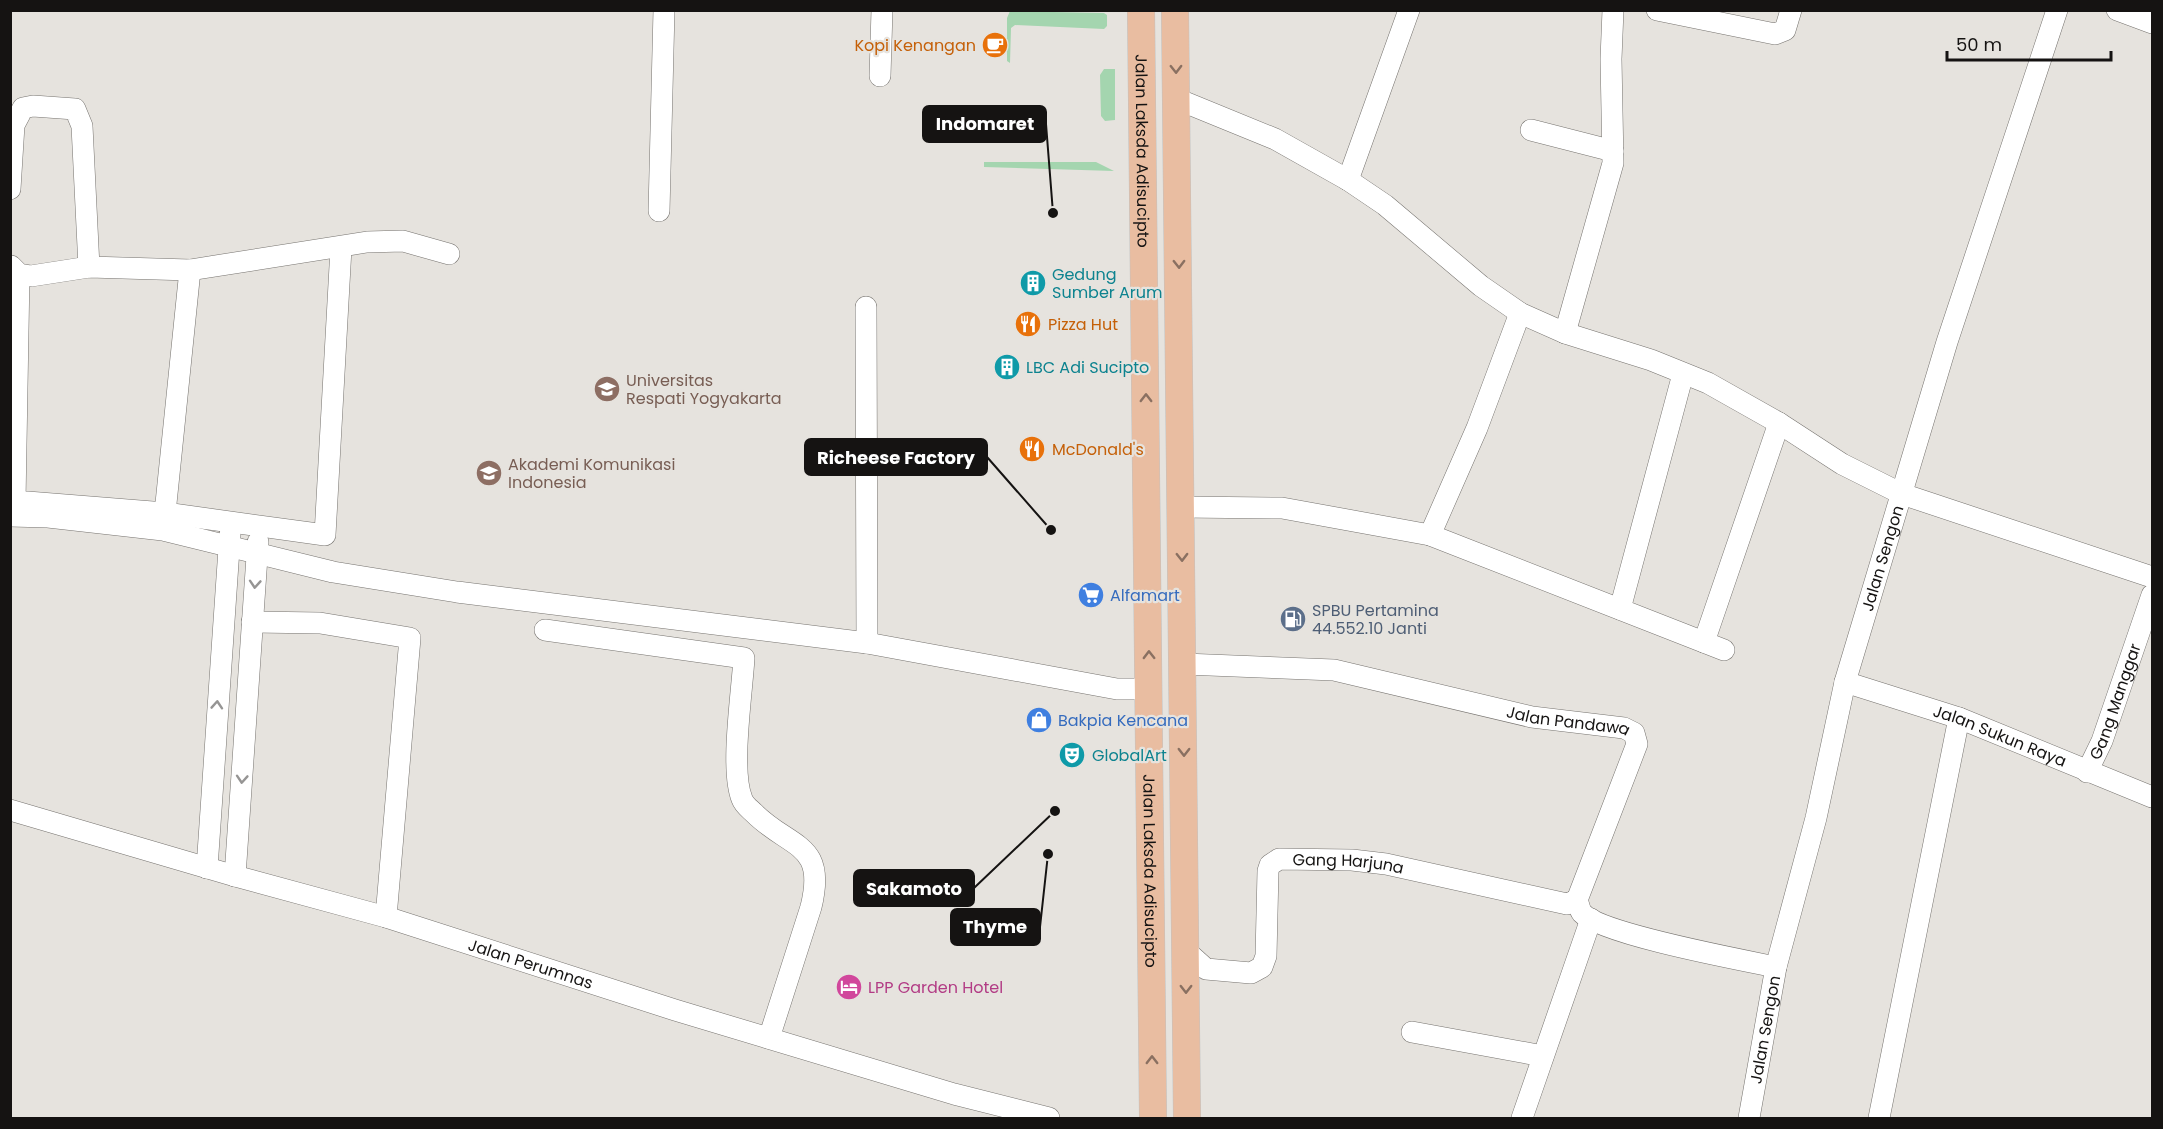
<svg xmlns="http://www.w3.org/2000/svg" width="2163" height="1129" viewBox="0 0 2163 1129" font-family="Poppins,sans-serif">
<style>
.green{fill:#a4d5af}
.lines{fill:none;stroke-linecap:round;stroke-linejoin:round}
.minor-casing{stroke:#76736f;stroke-width:22}
.major-casing{stroke:#c2c2c1;stroke-width:28}
.minor{stroke:#fff;stroke-width:21}
.major{stroke:#e9bda1;stroke-width:27}
.oneway{stroke:#8a7061}
.oneway2{stroke:#969594}
.labels{text-anchor:middle;dominant-baseline:central;stroke-width:4.5;stroke-linejoin:round;paint-order:stroke}
.food-label{font-size:16px;fill:#c56008;stroke:#e6e3de;text-anchor:start}
.street-label{font-size:16px;fill:#151312;stroke:#e6e3de}
.culture-label{font-size:16px;fill:#0d838f;stroke:#e6e3de;text-anchor:start}
.education-label{font-size:16px;fill:#785e54;stroke:#e6e3de;text-anchor:start}
.shop-label{font-size:16px;fill:#366cbe;stroke:#e6e3de;text-anchor:start}
.service-label{font-size:16px;fill:#4e5e75;stroke:#e6e3de;text-anchor:start}
.hotel-label{font-size:16px;fill:#b23c85;stroke:#e6e3de;text-anchor:start}
.leader{fill:none;stroke:#151312;stroke-width:2}
.callout-dot{fill:#151312;stroke:#e6e3de;stroke-width:2}
.callout{fill:#151312;stroke:#151312;stroke-width:2}
.callout-label{font-size:18px;text-anchor:middle;font-weight:bold;fill:#fff}
</style>
<rect width="100%" height="100%" fill="#e6e3de"/>
<!-- green -->
<path class="green" d="M1010,11L1104,13L1107,15V26L1104,29L1015,25L1011,28L1010,63L1007,61V18Z
M1104,69H1115V120L1105,121L1101,116L1100,75Z
M984,162H1096L1114,171L984,167Z"/>
<g class="lines">
<defs>
<g id="minor">
<path d="M1657,10L1775,34L1785,30L1791,10"/>
<path d="M2117,10L2152,23"/>
<path d="M880,76L882,10"/>
<path d="M1177,99L1275,139L1348,180L1385,205L1481,286L1520,313L1565,333L1651,360L1708,383L1779,423L1842,464L1902,494L2152,577"/>
<path d="M1531,130L1613,151"/>
<path d="M1348,180L1409,10"/>
<path d="M10,189L14,125L23,108L33,106L75,109L82,126L89,267"/>
<path d="M659,211L664,10"/>
<path d="M11,266L19,274L31,276L89,267L190,270L367,242L403,241L449,254"/>
<path d="M19,274L15,501L165,513L325,535L341,248"/>
<path d="M866,307L867,643"/>
<path d="M1565,333L1613,163L1611,59L1613,10"/>
<path d="M1182,507L1282,508L1430,535L1724,650"/>
<path d="M165,513L190,270"/>
<path d="M10,516L48,517L163,530L333,572L457,592L867,643L1117,689H1150"/>
<path d="M1430,535L1477,428L1520,313"/>
<path d="M1620,609L1683,374"/>
<path d="M252,622L320,623L410,638L386,917"/>
<path d="M545,630L744,658C742,693 730,770 742,799C744,805 750,809 754,813C790,849 827,842 811,907L769,1038"/>
<path d="M1704,642L1779,423"/>
<path id="s1" d="M1184,664L1334,670L1532,717L1624,728L1634,733L1637,744L1577,900C1579,904 1579,909 1582,913C1601,934 1742,960 1776,967"/>
<path id="s2" d="M1845,682L1959,718L2152,797"/>
<path id="s3" d="M2087,772L2102,741L2152,595"/>
<path id="s4" d="M10,810L235,876L386,917L675,1010L954,1094L1049,1118"/>
<path d="M207,868L230,534"/>
<path d="M235,876L258,542"/>
<path id="s5" d="M1186,951L1206,969L1251,973L1262,967L1266,956L1268,871L1270,865L1279,859L1352,860L1386,864L1567,904L1577,900"/>
<path d="M1412,1032L1543,1056"/>
<path d="M1522,1118L1591,919"/>
<path id="s6" d="M1749,1118L1776,967L1816,818L1845,682L1947,342L2057,10"/>
<path d="M1879,1118L1959,718"/>
</g>
<g id="major">
<path id="s7" d="M1141,10L1153,1118"/>
<path d="M1175,10L1187,1118"/>
</g>
</defs>
<!-- minor casing -->
<use href="#minor" class="minor-casing"/>
<!-- major casing -->
<use href="#major" class="major-casing"/>
<!-- minor -->
<use href="#minor" class="minor"/>
<!-- major -->
<use href="#major" class="major"/>
</g>
<!-- one-way arrows -->
<defs><path id="oneway-chevron" d="M-2-3.5L2.5 0L-2 3.5" fill="none" stroke-width="1.6" stroke-linecap="round" stroke-linejoin="round" transform="scale(1.5)"/></defs>
<g class="oneway">
<use href="#oneway-chevron" transform="translate(1176 69) rotate(89)"/>
<use href="#oneway-chevron" transform="translate(1179 264) rotate(89)"/>
<use href="#oneway-chevron" transform="translate(1146 398) rotate(-90)"/>
<use href="#oneway-chevron" transform="translate(1182 557) rotate(89)"/>
<use href="#oneway-chevron" transform="translate(1149 655) rotate(-91)"/>
<use href="#oneway-chevron" transform="translate(1184 752) rotate(90)"/>
<use href="#oneway-chevron" transform="translate(1186 989) rotate(90)"/>
<use href="#oneway-chevron" transform="translate(1152 1060) rotate(-90)"/>
</g>
<g class="oneway2">
<use href="#oneway-chevron" transform="translate(255 584) rotate(94)"/>
<use href="#oneway-chevron" transform="translate(217 705) rotate(-86)"/>
<use href="#oneway-chevron" transform="translate(242 779) rotate(94)"/>
</g>
<!-- icons -->
<defs>
<symbol id="cafe-disc" viewBox="-11 -11 22 22"><circle r="9.5" fill="#e8710a" stroke="#e6e3de"/><path d="M-5.5-4.5H6V0H3Q3 3.5 0 3.5H-2.5Q-5.5 3.5-5.5 0ZM3-3.2v2h1.7v-2ZM-6 4.5H4V6H-6Z" fill="#fff"/></symbol>
<symbol id="building-disc" viewBox="-11 -11 22 22"><circle r="9.5" fill="#0f9aa8" stroke="#e6e3de"/><path d="M-4-6H4V6H1V3H-1V6H-4ZM-2.5-4.3h1.7v1.8h-1.7ZM.8-4.3h1.7v1.8H.8ZM-2.5-1h1.7V.8h-1.7ZM.8-1h1.7V.8H.8Z" fill="#fff"/></symbol>
<symbol id="restaurant-disc" viewBox="-11 -11 22 22"><circle r="9.5" fill="#e8710a" stroke="#e6e3de"/><path d="M-5-6h1v4h1v-4h1v4h1v-4h1v5L-1.5 .5V6h-2V.5L-5-1ZM5-6V6H3V1.5H1.5Q1.5-4 5-6Z" fill="#fff"/></symbol>
<symbol id="university-disc" viewBox="-11 -11 22 22"><circle r="9.5" fill="#8d6e63" stroke="#e6e3de"/><path d="M0-5L7-2L0 1L-7-2ZM-4 1L0 2.5L4 1V4Q0 6-4 4Z" fill="#fff"/></symbol>
<symbol id="supermarket-disc" viewBox="-11 -11 22 22"><circle r="9.5" fill="#3f7fe0" stroke="#e6e3de"/><path d="M-6-5.5h2.5l.6 2H6L4.5 2H-2.5L-4.4-4H-6ZM-1.5 3.2a1.3 1.3 0 1 0 .1 0ZM3 3.2a1.3 1.3 0 1 0 .1 0Z" fill="#fff"/></symbol>
<symbol id="fuel-disc" viewBox="-11 -11 22 22"><circle r="9.5" fill="#5c6f8a" stroke="#e6e3de"/><path d="M-5.5-6h7V0h2V4h1.3V-2.5L3-4.5l.8-.8L6-3V5H2.5V1h-1V6h-7ZM-4.2-4.7v3.2H.2V-4.7Z" fill="#fff"/></symbol>
<symbol id="shop-disc" viewBox="-11 -11 22 22"><circle r="9.5" fill="#3f7fe0" stroke="#e6e3de"/><path d="M-5-2.5h2.3a2.7 3.5 0 0 1 5.4 0H5L5.5 6h-11ZM-1.5-2.5h3a1.5 2.3 0 0 0-3 0Z" fill="#fff"/></symbol>
<symbol id="theatre-disc" viewBox="-11 -11 22 22"><circle r="9.5" fill="#0f9aa8" stroke="#e6e3de"/><path d="M-5-5.5Q0-4 5-5.5V0Q5 5 0 6Q-5 5-5 0ZM-3.3-2.5H-1v1.5H-3.3ZM1-2.5H3.3v1.5H1ZM-2.8 1Q0 5.5 2.8 1Z" fill="#fff"/></symbol>
<symbol id="hotel-disc" viewBox="-11 -11 22 22"><circle r="9.5" fill="#d1479c" stroke="#e6e3de"/><path d="M-6-4.5h1.5V1H6V5H4.5V3h-9V5H-6ZM-4 0a1.8 1.8 0 1 1 3.6 0ZM.5 0V-2.5h3Q6-2.5 6 0Z" fill="#fff"/></symbol>
</defs>
<g fill-rule="evenodd">
<use href="#cafe-disc" x="980" y="30" width="30" height="30"/>
<use href="#building-disc" x="1018" y="268" width="30" height="30"/>
<use href="#restaurant-disc" x="1013" y="309" width="30" height="30"/>
<use href="#building-disc" x="992" y="352" width="30" height="30"/>
<use href="#university-disc" x="592" y="374" width="30" height="30"/>
<use href="#restaurant-disc" x="1017" y="434" width="30" height="30"/>
<use href="#university-disc" x="474" y="458" width="30" height="30"/>
<use href="#supermarket-disc" x="1076" y="580" width="30" height="30"/>
<use href="#fuel-disc" x="1278" y="604" width="30" height="30"/>
<use href="#shop-disc" x="1024" y="705" width="30" height="30"/>
<use href="#theatre-disc" x="1057" y="740" width="30" height="30"/>
<use href="#hotel-disc" x="834" y="972" width="30" height="30"/>
</g>
<g class="labels">
<!-- food labels -->
<g class="food-label">
<text x="976" y="45" text-anchor="end">Kopi Kenangan</text>
<text x="1048" y="324">Pizza Hut</text>
<text x="1052" y="449">McDonald's</text>
</g>
<!-- street labels -->
<g class="street-label">
<text stroke="none"><textPath href="#s7" startOffset="141">Jalan Laksda Adisucipto</textPath></text>
<text stroke="none"><textPath href="#s6" startOffset="576">Jalan Sengon</textPath></text>
<text stroke="none"><textPath href="#s3" startOffset="76">Gang Manggar</textPath></text>
<text stroke="none"><textPath href="#s1" startOffset="390">Jalan Pandawa</textPath></text>
<text stroke="none"><textPath href="#s2" startOffset="164">Jalan Sukun Raya</textPath></text>
<text stroke="none"><textPath href="#s5" startOffset="268">Gang Harjuna</textPath></text>
<text stroke="none"><textPath href="#s7" startOffset="861">Jalan Laksda Adisucipto</textPath></text>
<text stroke="none"><textPath href="#s4" startOffset="543">Jalan Perumnas</textPath></text>
<text stroke="none"><textPath href="#s6" startOffset="90">Jalan Sengon</textPath></text>
</g>
<!-- culture labels -->
<g class="culture-label">
<text x="1052" y="274">Gedung<tspan x="1052" dy="18">Sumber Arum</tspan></text>
<text x="1026" y="367">LBC Adi Sucipto</text>
<text x="1092" y="755">GlobalArt</text>
</g>
<!-- education labels -->
<g class="education-label">
<text x="626" y="380">Universitas<tspan x="626" dy="18">Respati Yogyakarta</tspan></text>
<text x="508" y="464">Akademi Komunikasi<tspan x="508" dy="18">Indonesia</tspan></text>
</g>
<!-- shop labels -->
<g class="shop-label">
<text x="1110" y="595">Alfamart</text>
<text x="1058" y="720">Bakpia Kencana</text>
</g>
<!-- service labels -->
<g class="service-label">
<text x="1312" y="610">SPBU Pertamina<tspan x="1312" dy="18">44.552.10 Janti</tspan></text>
</g>
<!-- hotel labels -->
<g class="hotel-label">
<text x="868" y="987">LPP Garden Hotel</text>
</g>
</g>
<!-- callouts -->
<path class="leader" d="M1053 213L1046 124M1051 530L987 457M1055 811L974 888M1048 854L1040 927"/>
<g class="callout-dot">
<circle cx="1053" cy="213" r="6"/>
<circle cx="1051" cy="530" r="6"/>
<circle cx="1055" cy="811" r="6"/>
<circle cx="1048" cy="854" r="6"/>
</g>
<g class="callout">
<rect x="923" y="106" width="123" height="36" rx="6"/>
<rect x="805" y="439" width="182" height="36" rx="6"/>
<rect x="854" y="870" width="120" height="36" rx="6"/>
<rect x="951" y="909" width="89" height="36" rx="6"/>
</g>
<g class="callout-label">
<text x="985" y="130">Indomaret</text>
<text x="896" y="464">Richeese Factory</text>
<text x="914" y="895">Sakamoto</text>
<text x="995" y="933">Thyme</text>
</g>
<!-- border -->
<rect width="2163" height="1129" fill="none" stroke="#151312" stroke-width="24"/>
<!-- scale -->
<path d="M1947 51v9h164v-9" fill="none" stroke="#151312" stroke-width="3"/>
<text x="1956" y="51" font-size="18" fill="#151312" stroke="#e6e3de" stroke-width="4.5" paint-order="stroke">50 m</text>
</svg>
